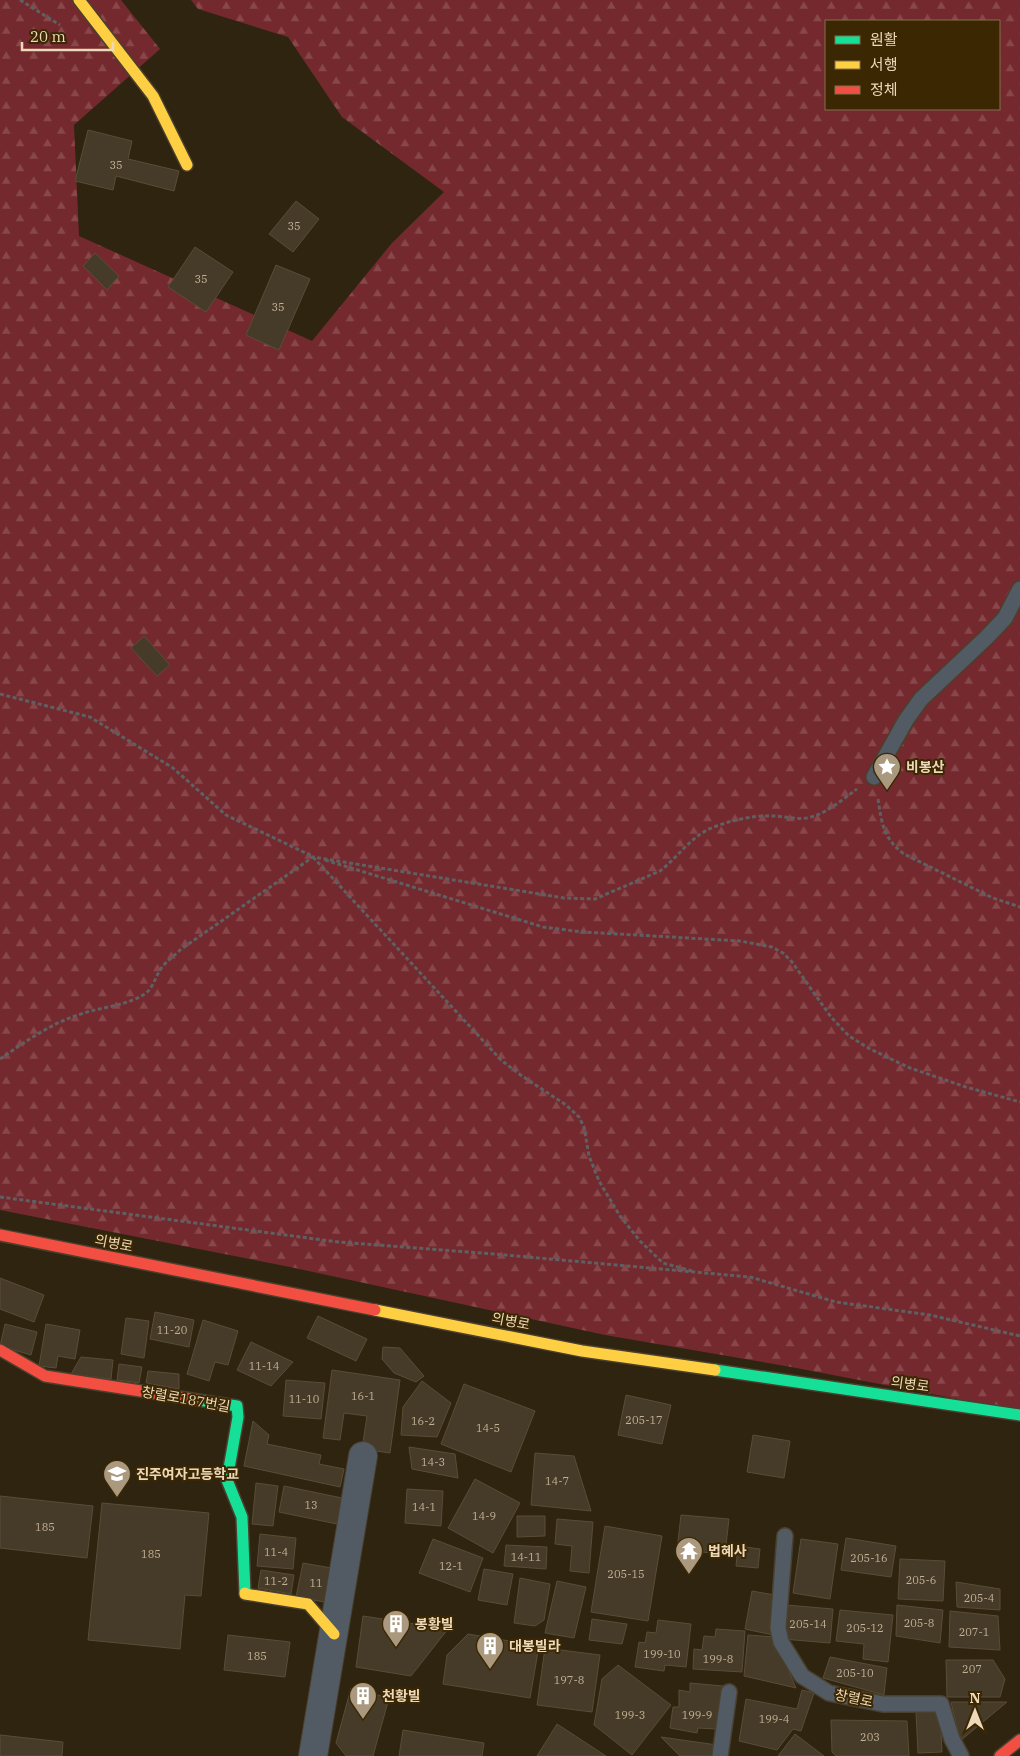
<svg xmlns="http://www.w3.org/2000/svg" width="1020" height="1756" viewBox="0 0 1020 1756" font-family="'IBM Plex Serif','Noto Sans KR',serif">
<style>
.forest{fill:url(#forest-firs);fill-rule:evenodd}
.building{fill:#463b28;stroke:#5a4d36}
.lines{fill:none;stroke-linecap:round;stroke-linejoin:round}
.lane-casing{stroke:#4a402e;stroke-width:18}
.street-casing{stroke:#4a402e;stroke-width:30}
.fast-casing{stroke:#4a402e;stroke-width:14}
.slow-casing{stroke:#4a402e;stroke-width:14}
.jam-casing{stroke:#4a402e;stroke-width:14}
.path{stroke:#5e6062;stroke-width:3;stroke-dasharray:4 2.5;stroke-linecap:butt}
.lane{stroke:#525a64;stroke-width:15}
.street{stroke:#525a64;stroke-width:28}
.fast{stroke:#16e098;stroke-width:11}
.slow{stroke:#ffcf43;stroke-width:11}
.jam{stroke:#f24e42;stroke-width:11}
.labels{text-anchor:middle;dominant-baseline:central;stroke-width:4;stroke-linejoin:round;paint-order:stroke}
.number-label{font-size:11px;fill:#c3b195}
.poi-label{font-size:14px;font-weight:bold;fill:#edd8b9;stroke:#3b2803;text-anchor:start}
.street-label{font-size:14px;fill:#edd8b9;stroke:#3b2803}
</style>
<defs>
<pattern id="forest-firs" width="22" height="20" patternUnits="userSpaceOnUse" patternTransform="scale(1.25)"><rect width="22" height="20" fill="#74292e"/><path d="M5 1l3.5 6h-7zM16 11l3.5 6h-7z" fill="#88474a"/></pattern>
</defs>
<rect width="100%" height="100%" fill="#2e2410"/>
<!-- forest -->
<path class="forest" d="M0,0H121L160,49L74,125L79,236L312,341L392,243L444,192L342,117L288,37L198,9L191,0H1020V1411L791,1367L605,1335L290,1267L0,1210ZM826,21H999V109H826Z"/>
<!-- building -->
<path class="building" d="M88,130L132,141L128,159L179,171L174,191L116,176L113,190L75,181Z
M296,201L319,219L293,252L269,234Z
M195,247L233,272L206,312L168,287Z
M95,253L119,276L107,290L83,266Z
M276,265L310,279L279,350L246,335Z
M144,636L170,665L157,676L131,648Z
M0,1278L44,1295L34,1322L0,1309Z
M155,1312L194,1320L189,1347L150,1339Z
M318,1316L367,1339L356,1361L307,1338Z
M126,1318L149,1321L144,1358L121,1354Z
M203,1320L238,1331L228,1365L215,1362L209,1381L187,1374Z
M5,1324L37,1332L31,1355L0,1346Z
M46,1324L80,1330L75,1359L58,1356L56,1368L39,1366Z
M251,1342L293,1362L271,1386L237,1370Z
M383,1347L400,1348L424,1376L416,1382L394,1373L382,1359Z
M81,1357L113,1360L111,1379L71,1374Z
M119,1364L142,1367L139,1383L117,1380Z
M332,1370L400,1380L390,1453L362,1449L367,1416L344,1413L340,1440L323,1438Z
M148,1371L179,1374V1389L146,1383Z
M286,1380L325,1383L321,1419L283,1416Z
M422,1381L451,1403L437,1437L401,1435L403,1407Z
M464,1384L535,1411L511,1472L441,1444Z
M626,1395L671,1405L662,1444L618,1435Z
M253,1421L269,1435L267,1444L321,1455L319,1464L344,1469L340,1487L244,1466Z
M753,1435L790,1441L784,1478L747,1472Z
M409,1447L455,1454L458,1478L412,1469Z
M535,1453L574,1456L591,1511L531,1505Z
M475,1479L520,1503L493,1553L448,1528Z
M256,1483L278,1486L273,1526L252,1524Z
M284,1486L342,1498L337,1524L279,1512Z
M407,1489L443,1491L441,1526L405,1523Z
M0,1496L93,1506L87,1558L0,1548Z
M102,1503L209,1513L201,1596L185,1595L180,1649L88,1640Z
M681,1515L729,1519L725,1554L677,1550Z
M517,1516H545V1536L517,1537Z
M557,1519L593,1522L589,1573L570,1571L572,1546L555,1544Z
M605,1526L662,1536L648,1621L591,1612Z
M260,1534L296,1538L293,1569L257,1566Z
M846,1538L896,1546L891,1577L841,1570Z
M433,1539L483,1558L470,1592L419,1573Z
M801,1539L838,1544L830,1599L793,1593Z
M506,1545L547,1547L546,1569L504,1566Z
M738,1546L760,1549L758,1568L736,1566Z
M900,1559L945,1561L943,1601L898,1599Z
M303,1563L337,1569L330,1603L296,1597Z
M484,1569L513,1574L507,1605L478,1600Z
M261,1570L294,1575L291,1594L258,1588Z
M520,1578L550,1584L544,1620L535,1626L514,1623Z
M557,1581L586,1587L574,1638L545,1633Z
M956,1582L1000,1589V1610L957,1607Z
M752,1591L780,1596L773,1635L745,1629Z
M786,1605L833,1609L830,1643L783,1639Z
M897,1605L943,1610L940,1643L896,1636Z
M840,1610L893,1615L888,1662L863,1659L864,1644L836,1641Z
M950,1611L998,1616L1000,1650L949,1647Z
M363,1616L448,1629L411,1676L356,1667Z
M592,1619L627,1624L622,1644L589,1640Z
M658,1620L691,1624L686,1667L665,1665L664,1671L635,1667L639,1642L645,1643L647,1632L656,1633Z
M716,1629L745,1631L742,1672L693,1669L694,1649L702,1650L704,1636L715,1637Z
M468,1634L539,1646L530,1698L443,1684L447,1655Z
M228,1635L290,1642L285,1677L224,1670Z
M748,1635L774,1637L796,1688L744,1676Z
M545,1648L600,1655L592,1712L537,1705Z
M830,1657L887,1668L884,1695L823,1678Z
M946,1660H993L1005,1679L1000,1697H947Z
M618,1665L671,1705L632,1755L594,1725L602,1679Z
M690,1683L723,1686L722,1722L716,1729L698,1728L697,1733L670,1728L673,1707H679V1690L690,1692Z
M351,1688L389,1698L373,1756H346L336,1743Z
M802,1690L814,1693L801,1731L793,1729L777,1750L739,1741L746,1699L797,1709Z
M951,1702H1007L960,1741Z
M940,1710L942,1752L918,1753L916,1712Z
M831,1720L907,1721L909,1756H836L832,1752Z
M557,1724L606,1756H537Z
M403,1730L484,1743L482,1756H399Z
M795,1734L824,1756H778Z
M0,1735L63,1742L62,1756H0Z
M661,1737L717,1745L715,1756H680Z"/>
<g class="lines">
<defs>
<path id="lane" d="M874,777L906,720L921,699L987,637L1005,618L1020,589
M785,1536L778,1628L781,1642L802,1676L829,1693L883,1704H941L952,1739L961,1756
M720,1756L729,1692"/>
<path id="street" d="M313,1756L363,1456"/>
<path id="fast" d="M715,1370L1020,1415
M198,1400L237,1406L238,1417L227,1480L242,1517L245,1593"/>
<path id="slow" d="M79,0L153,96L187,165
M375,1310L582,1351L715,1370
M245,1593V1594L308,1604L334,1634"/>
<path id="jam" d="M0,1235L375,1310
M0,1350L45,1376L198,1400
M1000,1756L1020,1740"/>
</defs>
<!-- lane casing -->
<use href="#lane" class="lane-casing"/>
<!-- street casing -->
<use href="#street" class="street-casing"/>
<!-- fast casing -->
<use href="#fast" class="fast-casing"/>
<!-- slow casing -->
<use href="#slow" class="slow-casing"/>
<!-- jam casing -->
<use href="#jam" class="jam-casing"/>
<!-- path -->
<path class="path" d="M20,0L60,25
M0,694L90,717L173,768L226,815L314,857
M878,799C882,824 883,838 904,854L993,898L1020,907
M313,857L501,1060L522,1076L566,1105L579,1117L584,1127L589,1156L599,1181L620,1216L640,1241L663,1263L692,1271
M325,860L543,927L583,932L740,941L772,947L783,953L792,962L831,1017L849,1036L870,1049L910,1068L966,1087L1020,1102
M0,1059C25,1042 51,1023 81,1014C101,1007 125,1006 143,995C154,989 155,975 163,966C167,961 174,956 180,950L313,857L564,898L595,899L660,871C677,858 689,839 709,829C728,821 752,815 773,816C785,816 799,821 811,817C827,813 843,799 857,789
M0,1197L338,1242L494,1254L750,1277L836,1302L930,1315L1020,1336"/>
<!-- lane -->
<use href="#lane" class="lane"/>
<!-- street -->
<use href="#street" class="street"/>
<!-- fast -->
<use href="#fast" class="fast"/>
<!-- slow -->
<use href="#slow" class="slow"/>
<!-- jam -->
<use href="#jam" class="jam"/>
</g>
<!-- icons -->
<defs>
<symbol id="sight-pin" viewBox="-11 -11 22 30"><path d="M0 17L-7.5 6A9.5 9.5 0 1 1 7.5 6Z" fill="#aa997e" stroke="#3b2803"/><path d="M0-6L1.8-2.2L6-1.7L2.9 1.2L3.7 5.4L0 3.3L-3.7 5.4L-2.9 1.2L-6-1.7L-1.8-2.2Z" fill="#fff"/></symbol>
<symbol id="school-pin" viewBox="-11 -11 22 30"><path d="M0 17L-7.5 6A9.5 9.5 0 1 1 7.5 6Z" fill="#aa997e" stroke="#3b2803"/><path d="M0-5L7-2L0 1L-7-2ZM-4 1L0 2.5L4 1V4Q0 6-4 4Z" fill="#fff"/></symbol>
<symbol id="temple-pin" viewBox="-11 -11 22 30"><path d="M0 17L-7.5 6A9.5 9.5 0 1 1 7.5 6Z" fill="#aa997e" stroke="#3b2803"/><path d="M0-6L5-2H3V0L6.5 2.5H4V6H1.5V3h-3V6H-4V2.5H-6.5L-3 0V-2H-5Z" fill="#fff"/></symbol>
<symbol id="building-pin" viewBox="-11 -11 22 30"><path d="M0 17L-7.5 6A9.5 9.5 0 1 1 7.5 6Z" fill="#aa997e" stroke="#3b2803"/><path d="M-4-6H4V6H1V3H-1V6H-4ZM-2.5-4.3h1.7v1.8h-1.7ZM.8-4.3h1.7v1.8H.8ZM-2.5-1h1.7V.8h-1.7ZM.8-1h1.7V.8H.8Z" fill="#fff"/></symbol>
</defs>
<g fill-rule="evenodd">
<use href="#sight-pin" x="871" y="751" width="32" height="43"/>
<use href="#school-pin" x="101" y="1458" width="32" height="43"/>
<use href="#temple-pin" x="673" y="1535" width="32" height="43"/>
<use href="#building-pin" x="380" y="1608" width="32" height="43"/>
<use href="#building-pin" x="474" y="1630" width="32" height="43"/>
<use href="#building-pin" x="347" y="1680" width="32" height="43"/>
</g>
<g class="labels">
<!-- number labels -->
<g class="number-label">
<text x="116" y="165">35</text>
<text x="294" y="226">35</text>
<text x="201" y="279">35</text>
<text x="278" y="307">35</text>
<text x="172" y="1330">11-20</text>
<text x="264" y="1366">11-14</text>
<text x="363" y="1396">16-1</text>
<text x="304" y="1399">11-10</text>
<text x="644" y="1420">205-17</text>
<text x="423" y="1421">16-2</text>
<text x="488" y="1428">14-5</text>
<text x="433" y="1462">14-3</text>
<text x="557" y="1481">14-7</text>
<text x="311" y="1505">13</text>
<text x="424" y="1507">14-1</text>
<text x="484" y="1516">14-9</text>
<text x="45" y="1527">185</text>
<text x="276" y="1552">11-4</text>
<text x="151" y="1554">185</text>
<text x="526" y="1557">14-11</text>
<text x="869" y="1558">205-16</text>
<text x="451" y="1566">12-1</text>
<text x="626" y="1574">205-15</text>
<text x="921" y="1580">205-6</text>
<text x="276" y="1581">11-2</text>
<text x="316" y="1583">11</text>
<text x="979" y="1598">205-4</text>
<text x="919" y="1623">205-8</text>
<text x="808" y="1624">205-14</text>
<text x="865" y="1628">205-12</text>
<text x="974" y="1632">207-1</text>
<text x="662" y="1654">199-10</text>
<text x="257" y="1656">185</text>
<text x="718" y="1659">199-8</text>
<text x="972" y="1669">207</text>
<text x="855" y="1673">205-10</text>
<text x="569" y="1680">197-8</text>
<text x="630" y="1715">199-3</text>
<text x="697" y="1715">199-9</text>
<text x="774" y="1719">199-4</text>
<text x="870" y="1737">203</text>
</g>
<!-- poi labels -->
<g class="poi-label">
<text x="906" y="767">비봉산</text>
<text x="136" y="1474">진주여자고등학교</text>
<text x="708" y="1551">법혜사</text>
<text x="415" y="1624">봉황빌</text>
<text x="509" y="1646">대봉빌라</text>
<text x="382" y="1696">천황빌</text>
</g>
<!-- street labels -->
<g class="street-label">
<text transform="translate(114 1243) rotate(11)">의병로</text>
<text transform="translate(511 1321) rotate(11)">의병로</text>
<text transform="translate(910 1384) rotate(8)">의병로</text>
<text transform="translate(186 1399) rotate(10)">창렬로187번길</text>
<text transform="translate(854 1698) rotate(12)">창렬로</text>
</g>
</g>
<!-- legend -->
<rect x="825" y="20" width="175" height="90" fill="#3b2803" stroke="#826e4c"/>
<rect x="835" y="36" width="25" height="8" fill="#16e098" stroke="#826e4c"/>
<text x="870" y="45" font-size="15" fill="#edd8b9">원활</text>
<rect x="835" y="61" width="25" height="8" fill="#ffcf43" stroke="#826e4c"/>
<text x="870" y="70" font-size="15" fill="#edd8b9">서행</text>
<rect x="835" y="86" width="25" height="8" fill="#f24e42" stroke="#826e4c"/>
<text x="870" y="95" font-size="15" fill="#edd8b9">정체</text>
<!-- north arrow -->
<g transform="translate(975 1711)" stroke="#3b2803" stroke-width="4" paint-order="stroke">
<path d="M0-4L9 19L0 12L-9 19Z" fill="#edd8b9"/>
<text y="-8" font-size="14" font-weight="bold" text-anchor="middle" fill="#edd8b9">N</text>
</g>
<!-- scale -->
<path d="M22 42v8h91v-8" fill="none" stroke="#edd8b9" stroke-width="2.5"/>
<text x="30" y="42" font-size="15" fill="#edd8b9" stroke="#3b2803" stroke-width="4" paint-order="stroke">20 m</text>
</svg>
